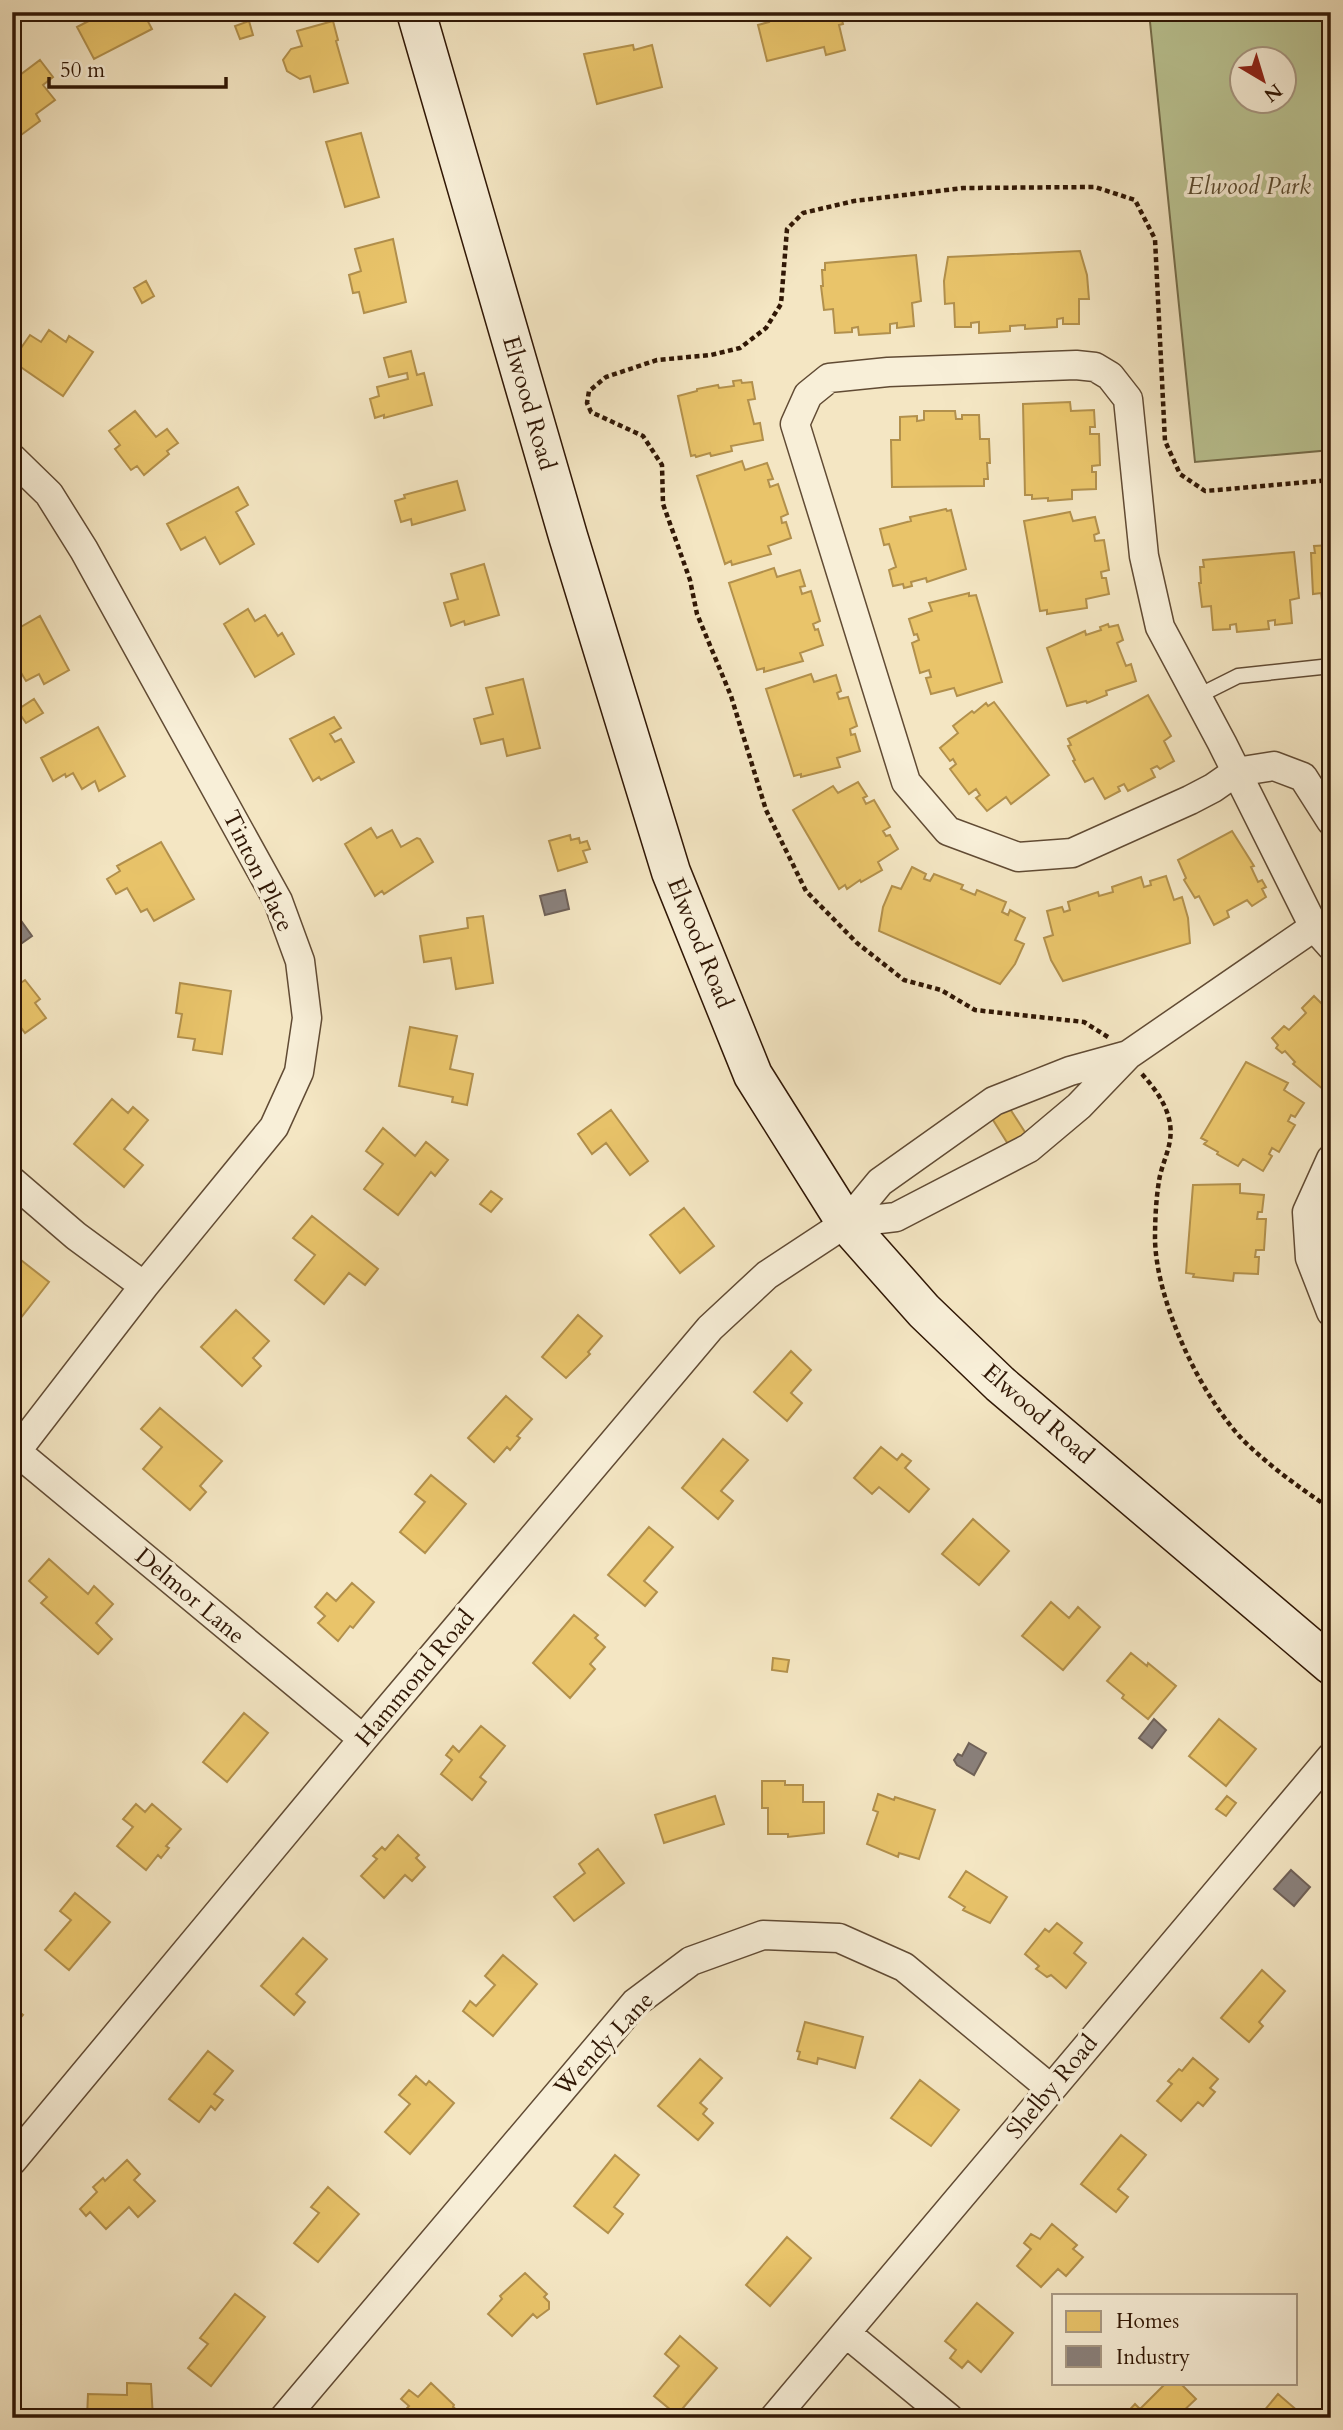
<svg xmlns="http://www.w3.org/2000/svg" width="1343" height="2430" viewBox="0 0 1343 2430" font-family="Cardo,serif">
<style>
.green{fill:#bbc594;stroke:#766e4c;stroke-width:2;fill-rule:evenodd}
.homes{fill:#e9c46a;stroke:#b2904c;stroke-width:2}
.industry{fill:#8a817c;stroke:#6f6158;stroke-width:2}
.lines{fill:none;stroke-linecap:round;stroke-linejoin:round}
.lane-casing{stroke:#614b34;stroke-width:17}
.street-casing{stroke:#614b34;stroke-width:31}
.secondary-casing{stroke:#301705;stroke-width:41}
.path{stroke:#301705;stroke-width:4.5;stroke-dasharray:5 3.5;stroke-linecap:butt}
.lane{stroke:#f8efd8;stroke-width:14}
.street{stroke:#f8efd8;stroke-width:28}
.secondary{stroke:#f8efd8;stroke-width:38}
.labels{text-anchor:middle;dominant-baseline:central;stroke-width:7;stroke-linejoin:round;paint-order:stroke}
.park-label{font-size:24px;font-style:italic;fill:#5a4b30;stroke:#f8efd8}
.street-label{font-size:24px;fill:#301705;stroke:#f8efd8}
</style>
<rect width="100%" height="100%" fill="#f4e6c3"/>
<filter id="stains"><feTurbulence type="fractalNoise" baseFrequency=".00286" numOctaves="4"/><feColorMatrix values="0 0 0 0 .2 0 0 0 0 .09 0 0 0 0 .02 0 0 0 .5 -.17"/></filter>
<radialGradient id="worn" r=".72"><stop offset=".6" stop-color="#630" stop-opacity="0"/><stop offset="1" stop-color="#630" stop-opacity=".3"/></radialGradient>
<!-- green -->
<path class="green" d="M1149,12H1331V450L1195,462ZM1242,60H1284V102H1242Z"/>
<!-- homes -->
<path class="homes" d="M106,12H143L152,29L94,59L77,27Z
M771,12H840L843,24L839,25L845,50L826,55L824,47L767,61L758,25L769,22L767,13Z
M249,21L253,35L240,39L235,26Z
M333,21L338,40L336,41L348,83L314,92L310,76L300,79L287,71L283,60L291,49L302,46L297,31Z
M633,45L634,50L652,45L662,87L597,104L584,54Z
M40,60L53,77L43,85L55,100L36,114L40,121L17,138L12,132V81Z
M361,133L379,197L345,207L326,142Z
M393,239L406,302L364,313L359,292L353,293L349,275L361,271L355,249Z
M1080,251L1087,275L1089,299H1079V324H1063V318L1057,319V327L1025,329V325L1010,326V331L979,333V322L971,323V327H955L954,303L945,304L944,281L948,257Z
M916,255L921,301L912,303L914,326L897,328V323L890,324V333L859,335L858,327L852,328V332L835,333L833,309L824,310L821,286H823L822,270H825V263Z
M146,281L154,296L142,303L134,288Z
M49,330L66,342L69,336L93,352L63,396L12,361L30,335L41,342Z
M411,351L417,375L424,373L432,405L384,418V415L375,418L370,399L379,396L377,387L408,379L407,373L389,377L384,358Z
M741,380L742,383L752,382L755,399L748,400L754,424L760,423L763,440L731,446L732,451L711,456L710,453L696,457L695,455L691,456L678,396L697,391V389L718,385L719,388L734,386L733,381Z
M1070,402L1071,411L1094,410L1095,427H1090V434H1099L1100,465L1092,466V472H1096V489L1072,490V499L1048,501V498L1032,499V495H1025L1023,404Z
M135,411L156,437L167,429L178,443L167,451L169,454L144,475L137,466L131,470L115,449L120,445L109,431Z
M924,411H955L956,419H962V415H979L980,439H989L990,463H987L988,479H984V486L892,487L891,440H900V417L917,416V421L924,420Z
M742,461L745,470L767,463L773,479L768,480L770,487L778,484L788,514L781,517L782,523L786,522L791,538L768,546L771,554L732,565L731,561L725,564L697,476Z
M457,481L465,510L412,525L411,519L401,522L395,501L405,498L404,495Z
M238,487L248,505L236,512L254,544L220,564L205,537L181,550L167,524Z
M946,509L947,511L951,510L966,569L927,582L926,578L911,582L912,586L904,588L903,584L893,586L889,570L896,567L889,544L884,545L880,529L911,521L910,517Z
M1070,512L1073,521L1095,517L1099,533L1094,535L1095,541L1104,540L1109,570L1101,572L1102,578H1106L1109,594L1086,599L1087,608L1047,614V610L1040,611L1024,521Z
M1331,545V616L1324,617L1321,593L1313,594L1311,553H1315L1314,546Z
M1294,552L1299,598L1290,600L1292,623L1275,625V620L1268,621L1269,629L1237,632L1236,624L1230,625V629L1213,630L1211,606L1202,607L1199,583H1201L1200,567H1204L1203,560Z
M484,564L499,615L465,625L464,621L451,626L444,603L458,599L451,574Z
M774,568L777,577L800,570L805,586L800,587L802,594L811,591L820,621L813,624L815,630L818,629L823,645L800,653L803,661L764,672V668L757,670L729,583Z
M969,593V596L976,595L1002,682L957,696L954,688L931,694L926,678L931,677L929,670L920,673L912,643L919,640L917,634L914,635L909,619L932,611L929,603Z
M12,597L19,607L12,611Z
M248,609L255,621L265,615L278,636L282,633L294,654L255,677L224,624Z
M40,616L69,670L44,684L39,674L26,681L14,661L12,662V632Z
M1108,624L1109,627L1118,625L1123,640L1117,643L1126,666L1131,664L1136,681L1106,691L1107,695L1087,703L1086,701L1067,706L1047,648L1085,631L1086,635L1101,630L1100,627Z
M811,674L814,682L836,675L841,691L837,693L839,699L848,697L857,726L850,729L851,735L855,734L860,751L837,758L840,767L801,777V774L794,776L766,689Z
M523,679L540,748L507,756L503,739L481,744L474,719L493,714L486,688Z
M1148,695L1171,736L1164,741L1174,761L1160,769L1157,766L1151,769L1155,777L1128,791L1124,784L1118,787L1120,791L1105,799L1093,778L1085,782L1073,761L1075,760L1068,746L1071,745L1068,739Z
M34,699L43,713L26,723L17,710Z
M994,702L1049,775L1011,804L1006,797L987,811L976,798L980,795L976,789L969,794L950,769L956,764L953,759L950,761L940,748L958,733L953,726L972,711L974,713L986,703L988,706Z
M334,717L341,728L330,734L335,742L341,739L354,762L321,780L319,777L313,781L290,739Z
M98,727L125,776L99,791L95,781L82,789L73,773L66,777L65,774L53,781L41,758Z
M858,782L867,796L863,798L866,804L874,800L890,827L883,831L886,836L890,835L898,849L878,862L882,870L861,882L860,880L847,889L845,885L839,889L793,810L833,786L838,793Z
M371,828L377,838L392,830L401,847L417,838L420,839L433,862L384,894L382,891L375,896L345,844Z
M1232,831L1254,866L1251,867L1258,882L1262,880L1266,887L1262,889L1266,897L1252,906L1247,900L1227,911L1229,917L1214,925L1199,896L1195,898L1184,880L1186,878L1178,860Z
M570,835L571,840L579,838L580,843L587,841L590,849L583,851L587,862L558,871L549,841Z
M161,842L194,899L154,921L147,909L141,912L127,888L116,894L107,879L120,871L117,866Z
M912,867L926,874L924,879L930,881L934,874L963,885L961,889L975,895L977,890L1006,902L1002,912L1008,915L1010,910L1025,918L1015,940L1024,944L1015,964L1000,984L879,931L883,907L892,886L901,889Z
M1166,876L1174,900L1182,897L1188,918L1190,943L1063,981L1051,960L1044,938L1053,935L1047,911L1062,907L1064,912L1070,910L1068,902L1098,892L1099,896L1113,892L1112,887L1141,877L1144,887L1151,885L1150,881Z
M483,916L493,983L456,989L451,958L424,962L420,936L468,928L467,918Z
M25,980L40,999L35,1003L46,1018L25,1033L16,1021L12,1024V989Z
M180,983L231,991L222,1054L193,1050L195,1039L178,1037L182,1014L176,1013Z
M1314,996L1331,1013V1085L1325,1091L1293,1064L1295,1062L1285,1051L1282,1053L1276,1048L1278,1045L1272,1038L1284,1026L1289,1030L1306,1013L1302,1008Z
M410,1027L457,1036L450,1069L473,1074L467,1105L452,1102L453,1097L399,1086Z
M1246,1062L1288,1083L1284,1090L1304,1103L1295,1117L1291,1115L1288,1121L1295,1125L1279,1152L1272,1148L1269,1154L1272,1156L1263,1171L1243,1159L1238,1166L1217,1154L1218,1152L1204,1144L1207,1141L1201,1138Z
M112,1099L128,1113L133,1107L148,1120L124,1149L143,1165L124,1187L74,1144Z
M1005,1101L1030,1140L1013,1152L988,1112Z
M611,1110L648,1161L630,1175L606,1143L592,1154L578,1134Z
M383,1128L415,1156L426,1142L448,1160L435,1176L431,1172L398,1215L364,1189L383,1164L366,1151Z
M1240,1184V1193L1264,1195L1262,1212H1258L1257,1219H1266L1264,1250H1256L1255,1257H1259L1258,1274L1234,1273L1233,1281L1193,1277L1194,1274L1186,1273L1193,1185Z
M491,1191L502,1199L491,1212L480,1204Z
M684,1208L714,1246L680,1273L650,1235Z
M312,1216L378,1269L365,1285L349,1273L324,1304L295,1280L315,1255L293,1238Z
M12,1253L49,1282L12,1329Z
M236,1310L269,1341L253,1358L261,1366L242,1386L201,1347Z
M578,1315L602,1336L588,1352L590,1354L566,1378L542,1357Z
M791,1351L811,1370L791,1393L802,1403L787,1421L754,1392Z
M506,1396L532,1419L517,1436L520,1438L510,1450L507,1447L494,1462L468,1438Z
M160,1408L222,1461L200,1486L206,1492L190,1510L143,1469L162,1447L141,1429Z
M723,1439L748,1460L721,1491L733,1501L718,1519L682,1488Z
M881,1447L897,1460L902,1454L911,1461L905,1468L929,1489L909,1512L879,1487L872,1494L854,1478Z
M431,1475L466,1504L425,1553L400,1532L425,1502L415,1494Z
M973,1519L1009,1551L979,1585L942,1554Z
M649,1527L673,1547L644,1581L657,1592L645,1606L608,1575Z
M49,1559L88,1594L94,1586L113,1604L96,1623L112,1639L98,1654L41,1603L47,1597L29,1581Z
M352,1583L374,1602L353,1628L350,1626L338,1641L318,1623L325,1616L315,1607L327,1593L336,1601Z
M1051,1602L1069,1618L1078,1607L1100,1627L1063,1670L1022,1636Z
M574,1615L598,1635L595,1638L605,1647L590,1664L595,1669L570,1698L533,1663Z
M1131,1653L1147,1666L1148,1663L1176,1686L1148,1719L1122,1698L1124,1695L1107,1681Z
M773,1658L789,1660L787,1672L772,1670Z
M244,1713L268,1733L227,1782L203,1762Z
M1219,1719L1256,1749L1226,1786L1189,1756Z
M481,1726L505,1746L480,1777L486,1782L472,1800L441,1774L452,1760L446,1755L453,1746L459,1752Z
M762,1781H785V1785H803V1802H824V1833L788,1837V1834H768V1808H762Z
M878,1794L894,1800L895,1797L935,1810L919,1859L899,1853L898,1857L867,1844L878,1812L873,1810Z
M715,1796L724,1824L664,1843L655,1815Z
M1227,1796L1236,1803L1226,1816L1216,1809Z
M136,1804L145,1812L152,1804L181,1829L166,1846L169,1848L161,1858L158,1855L146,1870L117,1846L133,1827L123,1819Z
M398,1835L419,1855L416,1858L425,1867L412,1881L405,1875L384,1898L361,1876L377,1859L373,1856L382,1847L385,1850Z
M598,1849L624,1883L574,1921L554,1897L585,1873L579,1864Z
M966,1871L1007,1897L990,1923L963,1910L965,1907L949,1897Z
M75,1893L110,1922L69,1970L45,1950L71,1920L60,1911Z
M1057,1923L1082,1943L1074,1953L1086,1963L1066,1988L1051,1975L1047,1977L1036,1969L1039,1966L1025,1954L1045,1929L1049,1932Z
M303,1938L327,1959L296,1994L305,2002L294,2015L261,1986Z
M503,1955L537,1984L493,2036L463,2011L470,2001L476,2006L495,1985L485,1976Z
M1262,1970L1285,1991L1259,2022L1263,2026L1249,2042L1221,2018Z
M12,2006L23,2015L12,2028Z
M805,2022L863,2037L855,2068L818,2058L817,2064L798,2059L800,2052L797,2051Z
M208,2051L233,2071L214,2094L223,2100L215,2110L211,2106L199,2122L169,2099Z
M1193,2058L1218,2079L1210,2088L1215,2092L1203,2106L1198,2102L1181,2121L1157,2101L1172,2084L1168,2081L1179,2069L1182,2071Z
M700,2059L722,2078L700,2103L707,2109L703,2114L713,2123L698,2140L658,2106Z
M416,2076L426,2085L429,2081L454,2103L410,2154L385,2132L410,2104L399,2095Z
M920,2080L959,2110L931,2146L891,2118Z
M1121,2135L1146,2155L1118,2189L1128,2197L1116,2212L1081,2184Z
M615,2155L639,2175L614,2207L623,2214L608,2233L574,2206Z
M127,2160L140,2174L134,2180L155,2201L138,2217L129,2207L106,2229L90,2212L86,2216L80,2209L97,2192L93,2187L103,2178L105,2181Z
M328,2187L359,2214L318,2262L294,2243L319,2213L311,2207Z
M1052,2224L1077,2245L1073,2249L1083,2257L1066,2276L1058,2269L1041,2287L1017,2266L1031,2249L1024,2243L1031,2234L1040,2239Z
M787,2237L811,2258L770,2306L746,2285Z
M525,2273L547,2294L544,2297L549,2302V2309L537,2318L533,2314L512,2336L488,2314L502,2299L500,2296Z
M12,2285L19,2287L12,2320Z
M235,2294L265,2317L211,2386L188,2368L208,2344L200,2338Z
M977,2303L1013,2333L981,2372L968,2361L962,2368L950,2358L956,2350L945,2341Z
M12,2323L21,2325L17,2347L12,2346Z
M680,2336L717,2368L677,2415L654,2396L679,2366L665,2354Z
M127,2383L151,2384L153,2418H87L88,2394L127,2395Z
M431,2383L454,2405L453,2407L458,2411L452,2418H398L409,2406L401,2399L409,2390L418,2397Z
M1166,2383H1180L1196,2399L1178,2416L1180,2418H1122L1135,2404L1140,2409Z
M1278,2394L1299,2412L1294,2418H1258Z"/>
<!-- industry -->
<path class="industry" d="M565,890L569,909L545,915L540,896Z
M17,915L32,936L12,950V918Z
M1154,1719L1166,1730L1152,1748L1139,1738Z
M969,1743L986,1753L974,1775L957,1765L954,1760L958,1754L962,1756Z
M1291,1870L1310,1887L1294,1906L1274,1889Z"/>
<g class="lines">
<defs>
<path id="lane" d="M1196,697L1238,676L1331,666"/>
<path id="street" d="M12,458L49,494L84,550L278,901L300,961L307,1018L299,1072L274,1127L144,1286L12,1457
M1331,821L1303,777L1274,766L1236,772L1213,788L1190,800L1072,853L1018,857L948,831L906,782L795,424L808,395L829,378L888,372L1076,365L1095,367L1110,376L1128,399L1144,556L1160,627L1222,743L1314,927L1331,946
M1331,1159L1307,1212L1310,1258L1331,1312
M12,1181L76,1236L144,1286
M846,1223L896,1217L1029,1148L1079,1106L1128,1055L1314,927
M17,1452L363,1739
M12,2161L363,1739L710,1328L767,1275L846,1223L880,1182L994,1101L1070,1071L1128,1055
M846,2333L949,2418
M284,2418L635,2003L691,1961L763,1935L839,1938L904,1967L1050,2088
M774,2418L1331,1757"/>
<path id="secondary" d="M416,12L568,536L671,872L753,1075L846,1223L924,1311L1000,1384L1331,1665"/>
</defs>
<!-- lane casing -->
<use href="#lane" class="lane-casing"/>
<!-- street casing -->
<use href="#street" class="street-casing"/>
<!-- secondary casing -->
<use href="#secondary" class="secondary-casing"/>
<!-- path -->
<path class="path" d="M1108,1037L1084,1022L975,1010L941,990L904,980L857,943L806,891L766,810L731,696L697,614L690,580L663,504L662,465L643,436L591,412L587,403L589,391L606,377L657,360L711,355L740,348L766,328L781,304L787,229L803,213L854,201L963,188L1095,187L1135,200L1155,239L1165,441L1180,474L1205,491L1331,480
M1142,1074C1158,1092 1174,1114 1170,1140C1168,1154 1161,1167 1159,1181C1156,1199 1155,1220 1155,1239C1156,1301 1200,1395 1243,1440C1269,1466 1300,1488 1331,1509"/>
<!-- lane -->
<use href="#lane" class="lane"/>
<!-- street -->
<use href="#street" class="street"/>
<!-- secondary -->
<use href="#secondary" class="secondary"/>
</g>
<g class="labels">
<!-- park labels -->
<g class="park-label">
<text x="1249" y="186">Elwood Park</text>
</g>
<!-- street labels -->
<g class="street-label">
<text transform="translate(529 403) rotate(74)">Elwood Road</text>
<text transform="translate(258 871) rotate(64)">Tinton Place</text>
<text transform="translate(700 943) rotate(68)">Elwood Road</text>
<text transform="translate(1038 1414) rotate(41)">Elwood Road</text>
<text transform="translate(190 1596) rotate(40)">Delmor Lane</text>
<text transform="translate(415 1678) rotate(-50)">Hammond Road</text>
<text transform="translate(604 2044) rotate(-47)">Wendy Lane</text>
<text transform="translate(1052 2087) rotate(-50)">Shelby Road</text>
</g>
</g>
<!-- margin -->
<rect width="1343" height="2430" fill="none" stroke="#f4e6c3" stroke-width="42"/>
<rect x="14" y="14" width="1315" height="2402" fill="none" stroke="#301705" stroke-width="3.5"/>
<rect x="21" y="21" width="1301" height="2388" fill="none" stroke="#301705" stroke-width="2"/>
<!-- legend -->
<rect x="1052" y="2294" width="245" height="91" fill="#f8efd8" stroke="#a89984" stroke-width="2"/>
<rect x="1066" y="2311" width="35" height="21" fill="#e9c46a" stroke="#a89984" stroke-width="2"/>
<text x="1116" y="2328" font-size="21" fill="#301705">Homes</text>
<rect x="1066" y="2346" width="35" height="21" fill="#8a817c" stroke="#a89984" stroke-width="2"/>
<text x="1116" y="2364" font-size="21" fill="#301705">Industry</text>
<!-- north arrow -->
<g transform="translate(1263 80) rotate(142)"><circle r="33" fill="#f8efd8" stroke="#a89984" stroke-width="2"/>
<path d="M0-5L12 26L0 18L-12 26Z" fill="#8f2418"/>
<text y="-10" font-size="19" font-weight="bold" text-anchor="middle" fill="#301705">N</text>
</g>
<!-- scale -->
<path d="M49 77v10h177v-10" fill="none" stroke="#301705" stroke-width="3.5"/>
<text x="60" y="77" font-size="21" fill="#301705" stroke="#f8efd8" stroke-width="5" paint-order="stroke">50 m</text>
<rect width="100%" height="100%" filter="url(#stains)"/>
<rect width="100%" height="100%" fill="url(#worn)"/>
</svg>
